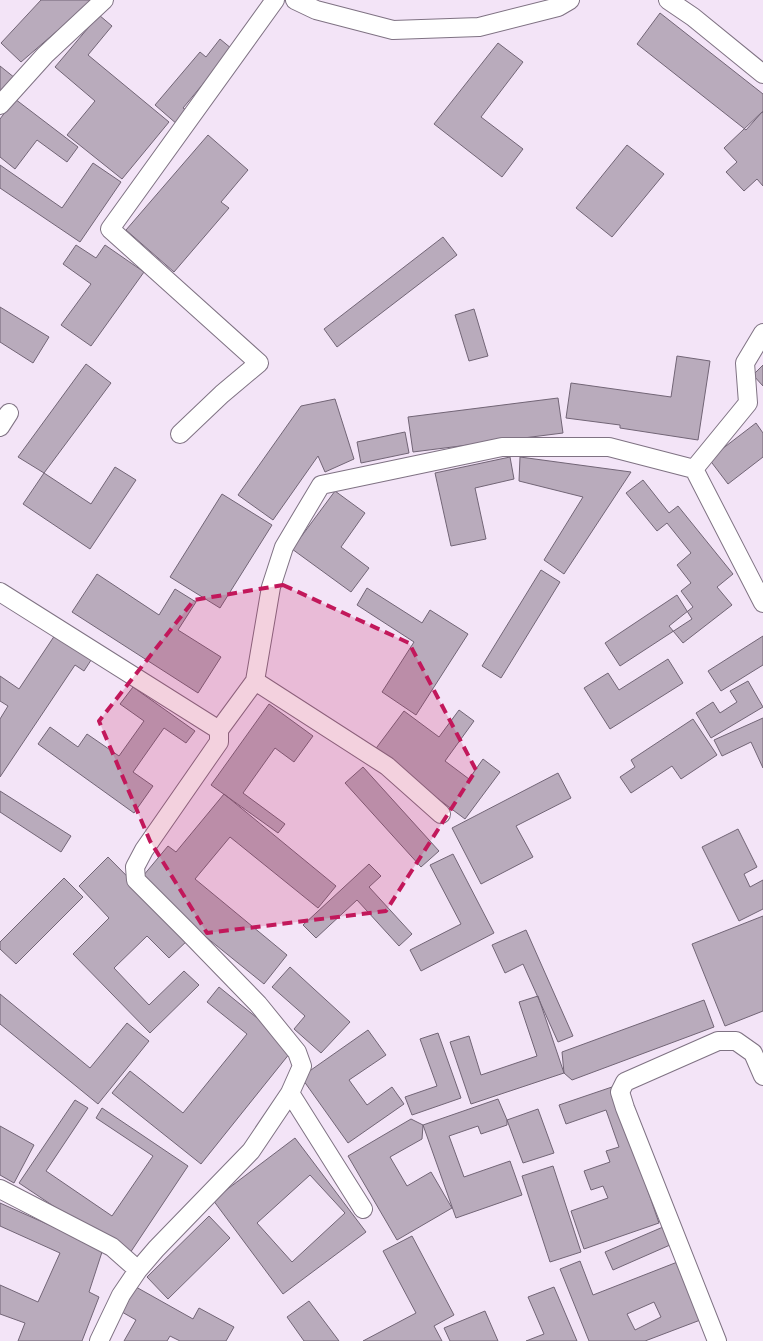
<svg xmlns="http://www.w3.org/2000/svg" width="763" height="1341" viewBox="0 0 763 1341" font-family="Montserrat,sans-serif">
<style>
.building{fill:#b9abbc;stroke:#726576;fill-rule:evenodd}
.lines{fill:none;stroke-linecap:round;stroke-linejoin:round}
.minor-casing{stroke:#7f7283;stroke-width:20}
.minor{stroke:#fff;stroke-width:18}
.marked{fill:#c2185b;fill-opacity:0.2;stroke:#c2185b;stroke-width:4;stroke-dasharray:10 6;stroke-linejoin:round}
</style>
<rect width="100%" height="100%" fill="#f3e4f7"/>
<!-- building -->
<path class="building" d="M41,0H93L21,62L1,43Z
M660,13L763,94V111L746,130L637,44Z
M99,15L112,26L88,55L169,122L122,179L67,135L95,101L55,67Z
M220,39L232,49L183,108L188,111L178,125L155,105L200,52L206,57Z
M498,43L523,62L481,117L523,149L502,177L434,124Z
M0,66L15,78L0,95Z
M15,99L78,147L67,162L37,140L15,169L0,157V119Z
M762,112L763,113V186L757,179L744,191L726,172L737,162L724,148Z
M208,135L248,170L221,202L229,208L174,272L126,230Z
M627,145L664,174L612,237L576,208Z
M93,163L121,182L80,242L0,188V165L62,208Z
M443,237L457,255L337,347L324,329Z
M76,245L96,258L105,245L144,272L91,346L61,325L91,284L63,264Z
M0,307L49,337L33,363L0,342Z
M474,309L488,356L469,361L455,315Z
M677,356L710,361L698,440L620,428V425L566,418L571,383L671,397Z
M86,364L111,383L44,473L18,457Z
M763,365V386L753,375Z
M558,398L563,433L413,452L408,417Z
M335,399L354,459L325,472L318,456L273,520L238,495L301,406Z
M756,423L763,433V457L728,484L709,459Z
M405,432L409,453L361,463L357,442Z
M510,457L514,479L475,488L486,539L451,546L435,473Z
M520,457L631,472L564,574L544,560L583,497L519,481Z
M115,467L136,480L90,549L23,504L44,473L91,504Z
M643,480L669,513L678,506L733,574L717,587L732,605L683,643L669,626L693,607L681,591L691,583L677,565L691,553L667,523L657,531L626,493Z
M335,491L365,513L341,547L369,568L351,592L292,549Z
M222,494L272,525L220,608L170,577Z
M541,570L560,582L501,678L482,666Z
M97,574L159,615L175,589L196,602L178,630L221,657L198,693L72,612Z
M367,588L422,623L430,610L468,634L416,715L382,692L414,642L357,605Z
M677,595L692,619L620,666L605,643Z
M59,629L95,654L84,671L75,665L0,777V719L8,706L0,701V676L19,689Z
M763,636V665L721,691L708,671Z
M668,659L683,683L610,729L584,688L608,673L619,690Z
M748,681L763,707L711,738L696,713L713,702L720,713L737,702L730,691Z
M133,687L195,731L186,743L164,728L133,772L153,786L134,813L38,744L50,727L78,747L87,734L119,756L144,721L120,704Z
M269,704L313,736L294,762L275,748L243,793L285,824L278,833L211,785Z
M459,710L474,721L445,761L469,779L483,759L500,772L465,819L374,751L404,711L439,737Z
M763,718V768L751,742L722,756L714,740Z
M693,719L717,755L681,779L672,766L631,793L620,777L635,767L631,760Z
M363,767L439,851L421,867L345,783Z
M558,773L571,798L516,826L533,857L481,884L452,828Z
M0,791L71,836L61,852L0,812Z
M224,794L336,886L318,908L230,837L195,879L287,955L264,984L138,882L168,846L176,852Z
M738,829L757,867L744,874L750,887L763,880V909L739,921L702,847Z
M453,854L494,933L421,971L410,950L461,924L430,865Z
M108,857L189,939L169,958L147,936L114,968L149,1005L184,971L199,985L150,1033L73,954L109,918L79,886Z
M369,864L381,876L369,887L412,934L399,946L357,900L316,938L303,925Z
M64,878L83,897L16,964L0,949V942Z
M763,916V1011L725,1026L692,944Z
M526,930L573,1036L558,1042L523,964L505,973L492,945Z
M290,967L350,1022L321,1053L294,1029L305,1016L272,987Z
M219,987L294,1048L201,1164L112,1093L130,1071L183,1113L247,1034L207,1002Z
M0,994L90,1068L127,1023L149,1041L98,1104L0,1024Z
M538,996L564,1073L471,1104L450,1042L469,1036L481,1075L537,1056L519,1002Z
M704,1000L714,1027L572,1080L564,1073L562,1052Z
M368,1030L386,1055L349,1080L367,1105L392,1087L404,1104L348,1143L301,1077Z
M438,1033L461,1098L412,1115L405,1097L437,1086L420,1039Z
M612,1087L659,1223L584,1249L571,1211L608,1198L603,1186L591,1190L584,1171L610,1162L606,1151L619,1147L606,1110L566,1124L559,1105Z
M498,1099L507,1120V1125L481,1134L478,1126L449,1136L464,1177L510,1161L522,1195L456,1218L423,1125Z
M75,1100L88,1108L46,1171L112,1216L153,1156L96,1118L102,1108L188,1166L128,1256L19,1183Z
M538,1109L554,1153L523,1163L507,1120Z
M411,1119L423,1125L422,1139L390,1157L407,1186L431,1172L452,1208L397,1240L348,1156Z
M0,1126L34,1145L14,1183L0,1175Z
M295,1138L366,1232L283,1294L213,1200ZM310,1175L345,1213L292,1262L257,1223Z
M553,1166L581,1252L550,1262L522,1176Z
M0,1203L103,1249L89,1292L99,1297L82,1341H18L25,1323L0,1314V1285L38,1302L60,1253L0,1226Z
M209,1216L230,1238L168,1299L147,1277Z
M663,1227L670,1245L613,1270L605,1252Z
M412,1236L454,1315L434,1326L442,1341H363L416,1313L383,1251Z
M580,1261L593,1295L680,1261L703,1319L645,1341H589L560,1269ZM654,1302L661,1317L635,1330L627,1314Z
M136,1287L193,1319L199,1308L234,1327L226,1341H180L170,1336L167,1341H124L136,1320L122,1312Z
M554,1287L577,1341H526L544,1334L528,1297Z
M309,1301L339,1341H304L287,1317Z
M485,1311L498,1341H450L444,1328Z"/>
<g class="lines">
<defs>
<path id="minor" d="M295,0L316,10L393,30L479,27L558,7L570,0
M668,0L693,17L763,74
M0,105L45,55L104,0
M0,427L9,413
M180,434L222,394L259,363L110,229L275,0
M694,469L748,403L745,363L763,333
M0,592L219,730V742L144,850L135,867L136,880L188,932L258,1004L297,1052L302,1066L290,1093L251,1151L156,1249L138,1270L121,1295L99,1341
M255,681L271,587L284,547L321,485L502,447H609L694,469L763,603
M219,730L255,681L387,766L441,814
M290,1093L363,1209
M0,1189L112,1247L138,1270
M717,1341L625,1108L620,1092L625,1082L718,1041H736L753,1053L763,1076"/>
</defs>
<!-- minor casing -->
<use href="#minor" class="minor-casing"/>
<!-- minor -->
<use href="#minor" class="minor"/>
</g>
<!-- marked area -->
<path class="marked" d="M283,585L409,643L476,770L386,911L207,933L150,841L99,721L194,600Z"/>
</svg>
